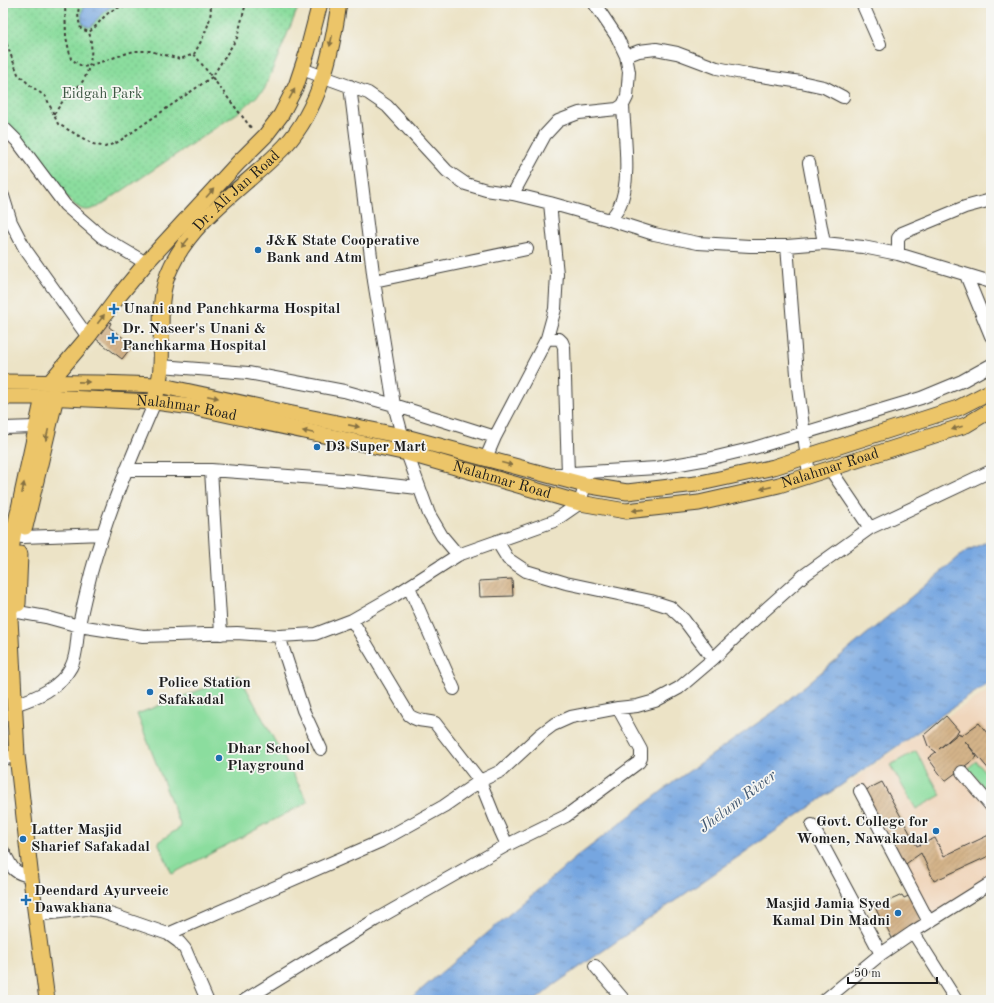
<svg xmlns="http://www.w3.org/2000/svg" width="994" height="1003" viewBox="0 0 994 1003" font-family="'Old Standard TT',serif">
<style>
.built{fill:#f0d6bc}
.grass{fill:#8bdd9e;stroke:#547c5d}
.park{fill:url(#park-dots);stroke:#547c5d}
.water{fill:url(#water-ripples);stroke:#49617e}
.building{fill:url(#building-hatch)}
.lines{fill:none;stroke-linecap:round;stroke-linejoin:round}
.minor-casing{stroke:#3b3a36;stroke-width:14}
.major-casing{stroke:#3b3a36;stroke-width:17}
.path{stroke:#3b3a36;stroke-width:2;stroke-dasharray:3 3;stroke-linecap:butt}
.minor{stroke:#fff;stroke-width:12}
.major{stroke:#ecc569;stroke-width:15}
.oneway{fill:#847042}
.poi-dot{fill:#1f6fb2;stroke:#f6f6f2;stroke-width:1.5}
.labels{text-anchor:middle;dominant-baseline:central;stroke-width:3.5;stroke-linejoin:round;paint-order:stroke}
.park-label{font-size:15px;fill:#3d5643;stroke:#f6f6f2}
.street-label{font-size:15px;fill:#1c1c1c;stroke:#f6f6f2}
.poi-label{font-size:15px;font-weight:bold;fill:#1c1c1c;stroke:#f6f6f2;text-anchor:start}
.water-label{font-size:16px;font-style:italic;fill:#445a74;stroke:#f6f6f2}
</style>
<defs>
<pattern id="park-dots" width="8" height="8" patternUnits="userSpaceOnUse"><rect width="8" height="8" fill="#8bdd9e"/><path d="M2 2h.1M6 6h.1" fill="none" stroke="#77bd88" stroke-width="1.8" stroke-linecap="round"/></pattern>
<pattern id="water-ripples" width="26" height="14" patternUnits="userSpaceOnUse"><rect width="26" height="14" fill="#76a6e0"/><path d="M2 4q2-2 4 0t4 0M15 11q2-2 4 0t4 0" fill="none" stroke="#6086b5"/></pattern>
<pattern id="building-hatch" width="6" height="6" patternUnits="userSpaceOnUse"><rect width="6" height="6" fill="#d4b48a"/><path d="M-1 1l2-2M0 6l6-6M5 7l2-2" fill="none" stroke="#b59a76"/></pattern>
</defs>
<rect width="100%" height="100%" fill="#f6f6f2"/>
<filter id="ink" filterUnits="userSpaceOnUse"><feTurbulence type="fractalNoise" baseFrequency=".025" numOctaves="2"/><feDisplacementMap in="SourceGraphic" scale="8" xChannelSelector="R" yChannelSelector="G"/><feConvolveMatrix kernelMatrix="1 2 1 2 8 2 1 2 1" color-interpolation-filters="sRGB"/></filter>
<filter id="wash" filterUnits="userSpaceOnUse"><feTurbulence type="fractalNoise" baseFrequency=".012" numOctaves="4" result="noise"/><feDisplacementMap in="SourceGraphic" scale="16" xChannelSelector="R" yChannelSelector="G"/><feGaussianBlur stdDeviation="0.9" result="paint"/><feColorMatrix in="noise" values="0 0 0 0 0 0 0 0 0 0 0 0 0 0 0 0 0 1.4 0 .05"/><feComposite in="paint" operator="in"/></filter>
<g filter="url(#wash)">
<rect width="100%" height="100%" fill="#ece3c6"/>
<!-- built -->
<path class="built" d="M991,689V881L930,918L852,781L910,739Z"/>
<!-- grass -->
<path class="grass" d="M239,675L308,802L172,874L158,842L181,827L137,714Z
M916,751L941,795L916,809L890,765Z
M976,761L991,779V783L985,789L968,768Z"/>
<!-- park -->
<path class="park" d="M3,3H300L264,90L239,112L98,207C85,212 82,211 71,202L20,139L3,121Z"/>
<!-- water -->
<path class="water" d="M85,3H123C106,7 101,14 91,27C77,26 82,12 85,3Z
M991,540V681L554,985L536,1000H409L574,859L675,781L776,710L966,551Z"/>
<g id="blocks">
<!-- building -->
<path class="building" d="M104,317L111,323L109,327L133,345L122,359L91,335Z
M512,579L513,596L480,597L479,581Z
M946,716L959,731L939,749L959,733L961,736L979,723L991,738V772L965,741L977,757L945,781L928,758L936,752L928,746L924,735Z
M882,782L917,846L935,838L944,856L991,834V855L934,881L921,853L903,866L864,791Z
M902,895L904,898L911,895L921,919L920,923L917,926L899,934L893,940L886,926L883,924L875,907Z"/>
</g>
</g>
<g filter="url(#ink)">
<use href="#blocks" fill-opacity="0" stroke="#3b3a36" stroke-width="1"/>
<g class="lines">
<defs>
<path id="minor" d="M862,3L880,44
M626,56L639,51L656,49L677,53L717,68L747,74L801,82L824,87L843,97
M302,69L368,93L387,106L447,171L466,184L486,190L513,194L550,203L610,220L654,234L698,243L750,246H787L824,243L863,247L898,254L991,282
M350,86L374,281L394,405L407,453L429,514L442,536L458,555
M3,127L17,141L65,205L102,237L146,263
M809,163L824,243
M513,194L545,135L558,121L579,113L617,109L623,105L627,97L629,72L626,56L617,37L594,3
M3,196L11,222L25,249L88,337
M610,220C613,216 617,212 619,207C632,182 624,134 623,105
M787,246L798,387L809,475
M898,254V238L902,233L965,207L991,200
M966,275L991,336
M374,281L527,249
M547,338L559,339L562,342L564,347L568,474
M161,366L248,373L344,391L394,405L495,437
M3,428L36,427
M486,458L495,437L547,338L555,309L557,274L550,203
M830,469L870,528
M126,470H211L355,481L418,488
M211,470L221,634
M555,474L657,468L708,459L754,448L921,398L962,381L991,365
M3,534L23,537L103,534
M497,541L508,559L526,571L566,583L651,601L670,607L684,620L713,659
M409,587L454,689
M18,612L46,617L79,626L143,636L237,633L279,636L315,634L352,620L394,596L458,555L554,521L580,503L585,485
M352,620L409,715C417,722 426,720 435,723L480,781L497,823L507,845
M279,636L303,710L321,749
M14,705C36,698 60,688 71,667C78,654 76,640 79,626C82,608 87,590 91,573C107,514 131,458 155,402
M3,759L17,755
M962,772L991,806
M860,791L929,922
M812,825L881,954
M3,851C12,866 11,873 30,876
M44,914L86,909L101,911L168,934L179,942L185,949L207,1000
M913,932L956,1000
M168,934L381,841L444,806L480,781L501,771L541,734L553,725L571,717L618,708
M595,966L624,1000
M245,1000L375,920L507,845L566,816L639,762L641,758V750L618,708L637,706L655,701L679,688L713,659L746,627L803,576L870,528L991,471
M825,1000L881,954L913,932L991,883"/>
<g id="major">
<path d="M3,382L99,383L158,385L278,411L402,436L585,485L627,492L696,484L774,467L958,408L991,391"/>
<path d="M50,382L88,337L118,297L146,263L238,163L265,136L281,115L296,86L307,53L320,3"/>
<path id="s1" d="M156,395C158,386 161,375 161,365C163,333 156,297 171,267C194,217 248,185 285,146C320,108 332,52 339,3"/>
<path id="s2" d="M3,397H43L155,402L192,407L407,453L580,503L626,511L699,503L779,485L966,425L991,410"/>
<path d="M43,397L13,536L8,579L17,755L31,879L47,1000"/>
<path d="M25,527L56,397"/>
<path d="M18,604L20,554"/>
</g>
</defs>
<!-- minor casing -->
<use href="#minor" class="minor-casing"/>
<!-- major casing -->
<use href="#major" class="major-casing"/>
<!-- path -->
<path class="path" d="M65,3L66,37L71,59L83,67L88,66L134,51H150L180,59L194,54C202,40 214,18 210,3
M80,3C77,13 78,19 81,29L89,32C98,26 103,15 113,10C119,6 129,6 136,5L138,3
M3,39L7,45L18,74L31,86L46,97L58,124L93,144L105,147L118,142L212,77L237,38L246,3
M194,54L252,129
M54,114C57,110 60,105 63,101C70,93 82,86 86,75C92,61 93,46 89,32"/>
<!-- minor -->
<use href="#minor" class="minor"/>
<!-- major -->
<use href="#major" class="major"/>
</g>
<!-- one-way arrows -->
<defs><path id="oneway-solid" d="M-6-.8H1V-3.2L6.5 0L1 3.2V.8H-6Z"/></defs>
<g class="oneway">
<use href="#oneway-solid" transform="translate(331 41) rotate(102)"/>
<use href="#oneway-solid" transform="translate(292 94) rotate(-61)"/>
<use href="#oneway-solid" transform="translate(210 193) rotate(-48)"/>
<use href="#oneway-solid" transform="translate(185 243) rotate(129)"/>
<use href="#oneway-solid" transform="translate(101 319) rotate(-53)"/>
<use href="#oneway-solid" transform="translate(84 382) rotate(1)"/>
<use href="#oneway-solid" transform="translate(213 397) rotate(12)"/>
<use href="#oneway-solid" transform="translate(354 426) rotate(11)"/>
<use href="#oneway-solid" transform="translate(957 428) rotate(162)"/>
<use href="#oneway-solid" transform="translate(308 432) rotate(-168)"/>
<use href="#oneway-solid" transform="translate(47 435) rotate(103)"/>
<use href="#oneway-solid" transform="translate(507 464) rotate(15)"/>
<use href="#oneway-solid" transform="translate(23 488) rotate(-79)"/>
<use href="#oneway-solid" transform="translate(766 488) rotate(167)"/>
<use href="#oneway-solid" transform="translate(638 510) rotate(174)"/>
</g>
</g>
<!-- markers -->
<g class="poi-dot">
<circle cx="258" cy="250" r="4"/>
<path d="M112 303h4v4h4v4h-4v4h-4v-4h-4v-4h4z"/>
<path d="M111 332h4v4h4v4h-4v4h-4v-4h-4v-4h4z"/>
<circle cx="317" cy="447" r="4"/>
<circle cx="150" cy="692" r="4"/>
<circle cx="219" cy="758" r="4"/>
<circle cx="936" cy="831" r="4"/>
<circle cx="23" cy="839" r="4"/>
<path d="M24 894h4v4h4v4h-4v4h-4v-4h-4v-4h4z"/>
<circle cx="898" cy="913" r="4"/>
</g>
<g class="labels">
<!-- park labels -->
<g class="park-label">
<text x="102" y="94">Eidgah Park</text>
</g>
<!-- street labels -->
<g class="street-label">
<text stroke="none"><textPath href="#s1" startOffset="231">Dr. Ali Jan Road</textPath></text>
<text stroke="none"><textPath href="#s2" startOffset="184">Nalahmar Road</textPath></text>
<text stroke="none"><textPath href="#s2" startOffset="845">Nalahmar Road</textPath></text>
<text stroke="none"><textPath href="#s2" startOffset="508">Nalahmar Road</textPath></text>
</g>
<!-- poi labels -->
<g class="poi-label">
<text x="266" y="241">J&amp;K State Cooperative<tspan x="266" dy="17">Bank and Atm</tspan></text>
<text x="123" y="309">Unani and Panchkarma Hospital</text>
<text x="122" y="329">Dr. Naseer's Unani &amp;<tspan x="122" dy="17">Panchkarma Hospital</tspan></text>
<text x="325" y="447">D3 Super Mart</text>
<text x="158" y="683">Police Station<tspan x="158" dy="17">Safakadal</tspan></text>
<text x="227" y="749">Dhar School<tspan x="227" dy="17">Playground</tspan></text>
<text x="928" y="822" text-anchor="end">Govt. College for<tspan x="928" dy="17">Women, Nawakadal</tspan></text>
<text x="31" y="830">Latter Masjid<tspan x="31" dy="17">Sharief Safakadal</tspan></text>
<text x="34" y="891">Deendard Ayurveeic<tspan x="34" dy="17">Dawakhana</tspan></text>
<text x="890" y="904" text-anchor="end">Masjid Jamia Syed<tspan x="890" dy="17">Kamal Din Madni</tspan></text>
</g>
<!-- water labels -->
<g class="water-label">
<text transform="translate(738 802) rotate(-37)">Jhelum River</text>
</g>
</g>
<!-- margin -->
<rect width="994" height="1003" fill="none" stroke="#f6f6f2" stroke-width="16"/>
<!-- scale -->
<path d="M848 977v6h89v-6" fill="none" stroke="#1c1c1c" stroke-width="2"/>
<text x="854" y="977" font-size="12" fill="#1c1c1c" stroke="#f6f6f2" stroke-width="3" paint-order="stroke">50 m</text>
</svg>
